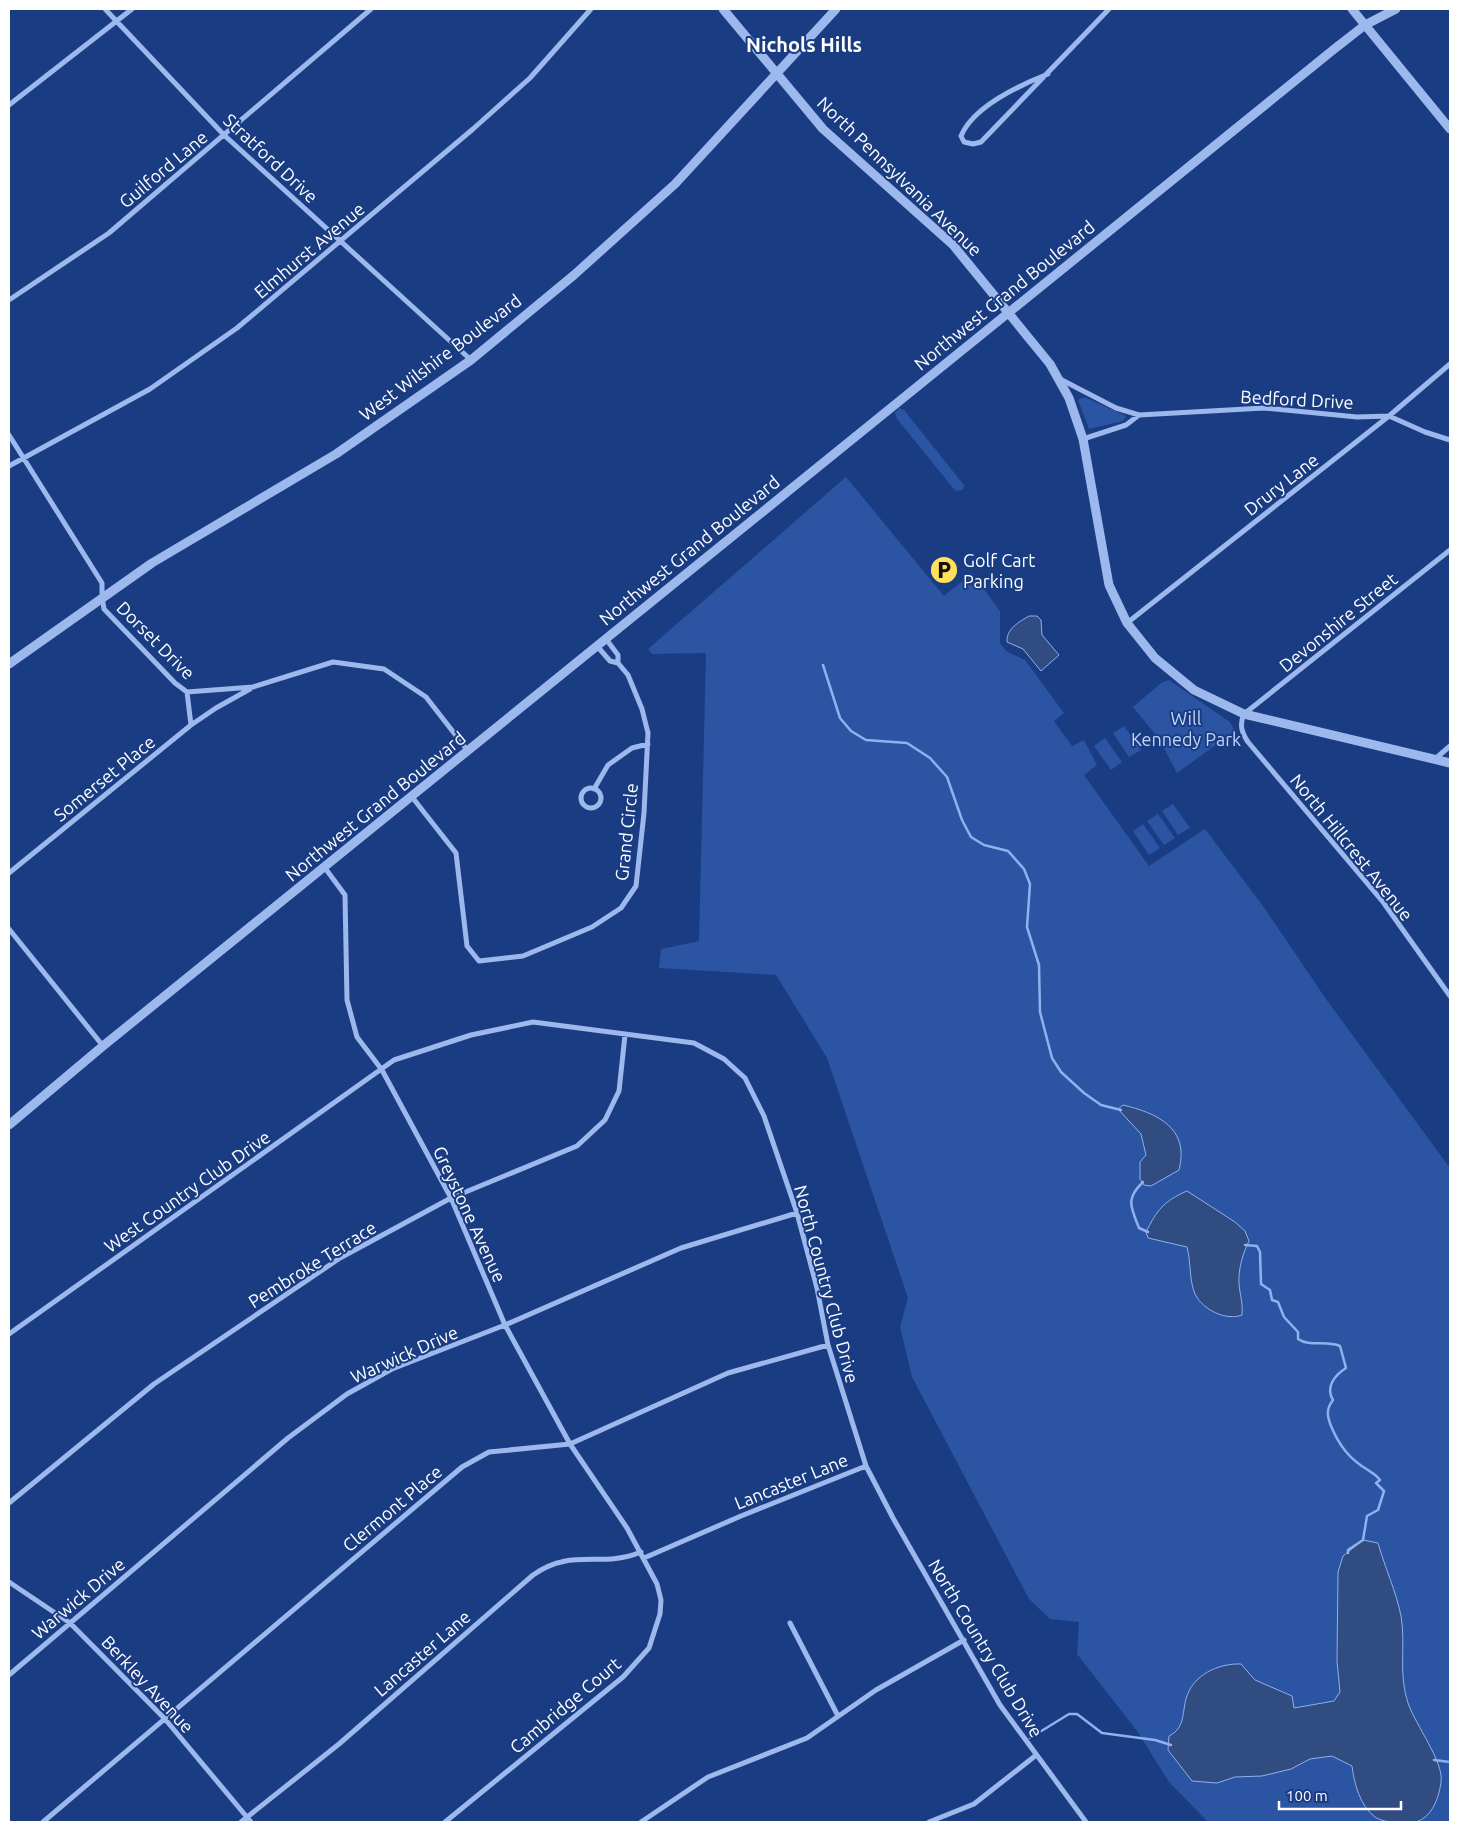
<svg xmlns="http://www.w3.org/2000/svg" width="1459" height="1831" viewBox="0 0 1459 1831" font-family="Ubuntu,sans-serif">
<style>
.green{fill:#2b54a2}
.water{fill:#314c81;stroke:#8fb1ee}
.lines{fill:none;stroke-linecap:round;stroke-linejoin:round}
.stream{stroke:#8fb1ee;stroke-width:2.5}
.minor{stroke:#9db8ec;stroke-width:5}
.tertiary{stroke:#9db8ec;stroke-width:9}
.labels{text-anchor:middle;dominant-baseline:central;stroke-width:4;stroke-linejoin:round;paint-order:stroke}
.street-label{font-size:18px;fill:#fff;stroke:#193c83}
.poi-label{font-size:18px;fill:#fff;stroke:#193c83;text-anchor:start}
.park-label{font-size:18px;fill:#c2d5f9;stroke:#193c83}
.quarter-label{font-size:20px;font-weight:bold;fill:#fff;stroke:#193c83}
</style>
<rect width="100%" height="100%" fill="#193c83"/>
<!-- green -->
<path class="green" d="M1084,397L1124,415L1126,417L1123,421L1089,429L1078,400Z
M899,408L904,410L964,485L963,490L956,491L953,488L897,419L895,413Z
M846,477L944,596L972,573L1000,611V643L1006,651L1025,660L1064,713L1054,721L1072,746L1084,740L1097,765L1084,775L1149,866L1205,829L1263,906L1326,999L1450,1168V1822H1208L1169,1782L1137,1731L1077,1654L1079,1622L1050,1619L1029,1599L912,1377L900,1327L908,1298L827,1058L776,975L659,968L661,949L699,941L706,653L652,654L648,649Z
M1169,680L1230,722L1235,731L1177,773L1159,739L1133,707L1162,682Z
M1124,726L1141,750L1129,757L1113,733Z
M1105,738L1122,762L1111,770L1094,746Z
M1173,804L1190,828L1178,835L1162,811Z
M1158,814L1175,838L1164,845L1147,821Z
M1143,824L1160,848L1149,855L1133,831Z"/>
<!-- water -->
<path class="water" d="M1029,616H1037L1041,620L1042,635L1059,655L1041,671L1023,649L1007,642C1006,629 1019,622 1029,616Z
M1123,1105C1157,1113 1190,1128 1179,1170L1151,1186L1144,1185L1140,1179V1162L1146,1155L1141,1134L1118,1109Z
M1187,1191L1235,1222L1245,1231L1249,1241C1243,1253 1238,1269 1239,1284C1240,1295 1243,1303 1242,1315C1226,1321 1203,1310 1195,1294C1189,1280 1191,1261 1187,1247L1148,1238L1146,1232C1157,1210 1164,1201 1187,1191Z
M1363,1540L1378,1543C1385,1568 1396,1591 1401,1616C1406,1644 1398,1674 1408,1703C1416,1726 1444,1762 1441,1782C1439,1798 1432,1817 1416,1822C1412,1824 1405,1822 1400,1822C1391,1822 1383,1822 1375,1817C1360,1806 1354,1783 1352,1766L1332,1756L1310,1759L1291,1769L1262,1776L1235,1777L1217,1783L1192,1781L1168,1750L1169,1736C1185,1728 1182,1714 1186,1699C1192,1675 1219,1663 1241,1664L1255,1680L1292,1696L1294,1708L1334,1701L1340,1692L1337,1661L1338,1572L1343,1556Z"/>
<g class="lines">
<!-- stream -->
<path class="stream" d="M823,665L840,718L851,731L866,740L907,743L930,758L947,777L962,820L971,837L984,845L1008,851L1024,869L1030,884L1027,927L1039,965L1040,1012L1052,1058L1061,1072L1084,1093L1101,1105L1121,1110
M1143,1182C1125,1199 1131,1207 1139,1228L1148,1232
M1245,1245L1257,1246L1260,1252L1261,1284L1270,1290L1272,1300L1278,1302L1284,1317L1298,1332V1339C1309,1347 1327,1340 1340,1346L1346,1368C1335,1375 1325,1387 1333,1400C1326,1409 1327,1416 1331,1426C1339,1445 1349,1459 1368,1470C1373,1474 1376,1474 1380,1480L1376,1483L1384,1491L1378,1510L1367,1516L1363,1540L1348,1550V1553
M1030,1738L1069,1714H1077L1102,1733L1155,1740L1171,1745
M1434,1760L1450,1762"/>
<!-- minor -->
<path class="minor" d="M105,9L224,135L471,360
M1048,74C1020,85 973,107 961,136L964,142L973,144L981,142L1109,9
M9,105L132,9
M9,300L109,233L371,9
M1060,379L1116,408L1139,415L1264,408L1357,417L1389,416L1425,432L1450,440
M9,435L102,583V597L104,609L175,683L187,692L253,687L333,662L384,669L426,697L468,751
M1083,439L1126,425L1139,415
M9,466L150,389L237,328L473,129L530,78L591,9
M1450,550L1244,714C1239,725 1242,733 1248,742L1383,902L1450,996
M1127,623L1389,416L1450,364
M606,639L618,655V663
M191,725L216,708L250,689
M1435,759L1450,746
M581 798a10 10 0 1 1 20 0a10 10 0 1 1-20 0Z
M594,789L608,765L632,748L648,744
M412,797L456,853L467,946L479,961L523,956L592,927L621,908L636,886L644,813L648,733L642,709L628,675L618,663L610,661L597,646
M325,868L345,895L347,1000L357,1037L382,1070L451,1198L505,1325L570,1444L627,1528L657,1584L661,1600L660,1614L649,1648L623,1677L445,1822
M9,873L191,725L187,692
M9,929L103,1046
M9,1334L394,1060L471,1035L533,1022L694,1043L724,1059L745,1078L764,1116L797,1213L817,1288L828,1345L866,1466L893,1518L1000,1705L1086,1822
M9,1503L154,1384L340,1258L451,1198L577,1146L605,1120L619,1091L625,1035
M644,1558L741,1516L866,1466
M9,1582L70,1623L165,1719L251,1822
M790,1623L838,1716
M9,1675L288,1438L347,1394L392,1369L505,1325L681,1248L797,1213
M43,1822L462,1467L489,1452L570,1444L728,1373L828,1345
M241,1822L339,1744L533,1575C573,1547 600,1569 641,1552
M641,1822L708,1777L807,1738L876,1690L964,1640
M929,1822L974,1804L1035,1756"/>
<!-- tertiary -->
<path class="tertiary" d="M723,9L823,129L953,245L1050,364L1069,398L1083,439L1109,585L1127,623L1155,658L1194,690L1244,714L1450,763
M1352,9L1450,129
M9,664L152,563L336,454L471,360L574,275L675,184L836,9
M9,1125L103,1046L1333,50L1365,25L1396,9"/>
</g>
<!-- icons -->
<defs>
<symbol id="parking-disc" viewBox="-11 -11 22 22"><circle r="9.5" fill="#ffe058" stroke="#193c83"/><path d="M-3.5-5.5H1a3.5 3.5 0 0 1 0 7H-1V5.5H-3.5ZM-1-3.4V-.6H.8a1.4 1.4 0 0 0 0-2.8Z" fill="#111"/></symbol>
</defs>
<g fill-rule="evenodd">
<use href="#parking-disc" x="928" y="554" width="32" height="32"/>
</g>
<g class="labels">
<!-- street labels -->
<g class="street-label">
<text transform="translate(271 158) rotate(43)">Stratford Drive</text>
<text transform="translate(163 169) rotate(-40)">Guilford Lane</text>
<text transform="translate(900 176) rotate(44)">North Pennsylvania Avenue</text>
<text transform="translate(309 250) rotate(-40)">Elmhurst Avenue</text>
<text transform="translate(1004 295) rotate(-39)">Northwest Grand Boulevard</text>
<text transform="translate(440 357) rotate(-37)">West Wilshire Boulevard</text>
<text transform="translate(1297 399) rotate(3)">Bedford Drive</text>
<text transform="translate(1281 484) rotate(-38)">Drury Lane</text>
<text transform="translate(689 550) rotate(-39)">Northwest Grand Boulevard</text>
<text transform="translate(1338 622) rotate(-39)">Devonshire Street</text>
<text transform="translate(156 640) rotate(45)">Dorset Drive</text>
<text transform="translate(104 778) rotate(-39)">Somerset Place</text>
<text transform="translate(375 806) rotate(-39)">Northwest Grand Boulevard</text>
<text transform="translate(626 832) rotate(-84)">Grand Circle</text>
<text transform="translate(1352 847) rotate(51)">North Hillcrest Avenue</text>
<text transform="translate(187 1191) rotate(-35)">West Country Club Drive</text>
<text transform="translate(470 1214) rotate(65)">Greystone Avenue</text>
<text transform="translate(312 1264) rotate(-32)">Pembroke Terrace</text>
<text transform="translate(827 1284) rotate(75)">North Country Club Drive</text>
<text transform="translate(404 1354) rotate(-24)">Warwick Drive</text>
<text transform="translate(791 1481) rotate(-22)">Lancaster Lane</text>
<text transform="translate(392 1508) rotate(-40)">Clermont Place</text>
<text transform="translate(78 1598) rotate(-40)">Warwick Drive</text>
<text transform="translate(986 1648) rotate(59)">North Country Club Drive</text>
<text transform="translate(422 1653) rotate(-41)">Lancaster Lane</text>
<text transform="translate(148 1684) rotate(47)">Berkley Avenue</text>
<text transform="translate(565 1705) rotate(-40)">Cambridge Court</text>
</g>
<!-- poi labels -->
<g class="poi-label">
<text x="963" y="560">Golf Cart<tspan x="963" dy="21">Parking</tspan></text>
</g>
<!-- park labels -->
<g class="park-label">
<text x="1186" y="718">Will<tspan x="1186" dy="21">Kennedy Park</tspan></text>
</g>
<!-- quarter labels -->
<g class="quarter-label">
<text x="804" y="44">Nichols Hills</text>
</g>
</g>
<!-- border -->
<rect width="1459" height="1831" fill="none" stroke="#ffffff" stroke-width="20"/>
<!-- scale -->
<path d="M1279 1801v8h122v-8" fill="none" stroke="#ffffff" stroke-width="2.5"/>
<text x="1286" y="1801" font-size="15" fill="#ffffff" stroke="#193c83" stroke-width="4" paint-order="stroke">100 m</text>
</svg>
